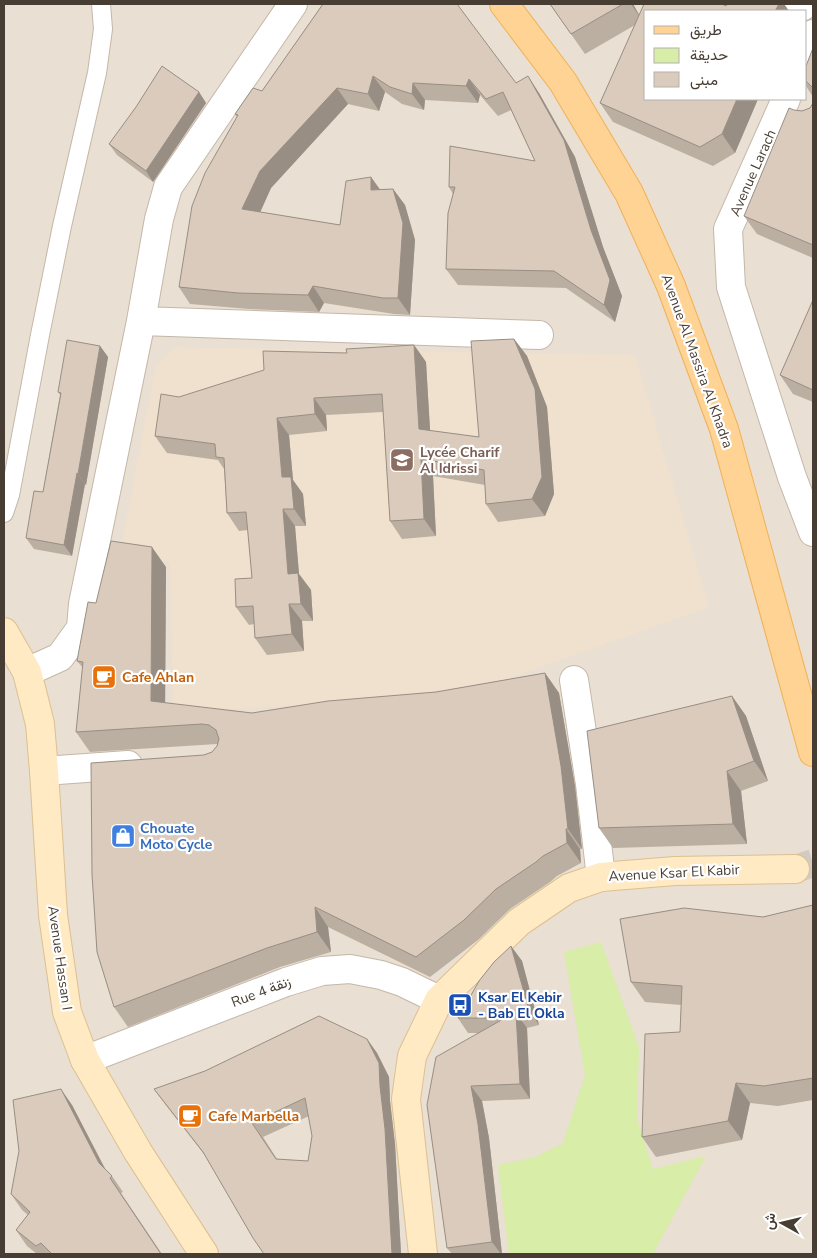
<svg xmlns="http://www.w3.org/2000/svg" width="817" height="1258" viewBox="0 0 817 1258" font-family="'Nunito Sans',Vazirmatn,sans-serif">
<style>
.residential{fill:#e9dfd2;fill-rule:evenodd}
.education{fill:#efe1cd}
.green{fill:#d7eda8}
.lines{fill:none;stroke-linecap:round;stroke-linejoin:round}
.secondary-tunnel{stroke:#d1cbc1;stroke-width:28;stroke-dasharray:28 14;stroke-linecap:butt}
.lane-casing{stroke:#c4b7a9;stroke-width:20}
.street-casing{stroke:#c4b7a9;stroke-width:30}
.secondary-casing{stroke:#dcc091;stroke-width:30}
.primary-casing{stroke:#f1b056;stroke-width:30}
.lane{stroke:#fff;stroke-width:18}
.street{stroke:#fff;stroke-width:28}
.secondary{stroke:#ffeac4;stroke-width:28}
.primary{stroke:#ffd393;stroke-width:28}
.wall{fill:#bbafa2;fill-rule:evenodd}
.shaded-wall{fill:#998e84}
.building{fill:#dacbbc;stroke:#998e84;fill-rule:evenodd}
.labels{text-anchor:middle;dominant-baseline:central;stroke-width:4.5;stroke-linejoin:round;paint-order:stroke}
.street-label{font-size:14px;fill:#473d33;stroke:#fff}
.education-label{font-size:14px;font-weight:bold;fill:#785e54;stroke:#fff;text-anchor:start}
.food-label{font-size:14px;font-weight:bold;fill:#c56008;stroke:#fff;text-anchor:start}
.shop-label{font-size:14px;font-weight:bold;fill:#366cbe;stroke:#fff;text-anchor:start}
.transit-label{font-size:14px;font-weight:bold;fill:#164399;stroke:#fff;text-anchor:start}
</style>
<rect width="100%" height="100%" fill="#f4eee4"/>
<!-- residential -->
<path class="residential" d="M4,4H813V1254H4ZM646,11H806V99H646Z"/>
<!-- education -->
<path class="education" d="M174,347L635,355L709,607L455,698L173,712L170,563L120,553L156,366Z"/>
<!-- green -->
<path class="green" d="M601,942L639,1047L637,1119L653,1169L706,1156L653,1254H509L498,1165L535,1157L563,1143L585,1075L564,952Z"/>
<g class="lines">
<!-- secondary-tunnel -->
<path class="secondary-tunnel" d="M795,869L813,863"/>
<defs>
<path id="lane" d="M788,4L805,11
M4,513L10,495L40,335L62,226L97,73L103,29L101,4"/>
<path id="street" d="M806,52L813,34
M786,99L728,229L731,287L792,477L813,532
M141,321L539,335
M27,672L60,657L81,628L83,604L141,321L159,219L168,187L293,4
M574,680L590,784L601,877
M44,771L128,765
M85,1060L286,982L322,971L350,969L381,975L402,982L439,1000"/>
<path id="secondary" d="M4,632L27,672L40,724L44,771L53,915L67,1012L85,1060L138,1152L204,1254
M423,1254L406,1099L412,1056L439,1000L519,922L569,888L601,877L675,871L795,869"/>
<path id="primary" d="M504,4L563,82L629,193L671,286L724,429L813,752"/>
</defs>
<!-- lane casing -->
<use href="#lane" class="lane-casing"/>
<!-- street casing -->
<use href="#street" class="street-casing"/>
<!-- secondary casing -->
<use href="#secondary" class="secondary-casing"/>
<!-- primary casing -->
<use href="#primary" class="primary-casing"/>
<!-- lane -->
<use href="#lane" class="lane"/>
<!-- street -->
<use href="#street" class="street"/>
<!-- secondary -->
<use href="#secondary" class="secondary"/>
<!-- primary -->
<use href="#primary" class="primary"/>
</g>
<!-- wall -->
<path class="wall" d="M323,4L539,93L575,157L603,247L622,296L615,322L566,288L458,285L446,269L453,194L449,187L535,161L511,110L498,116L480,95L478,103L425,100L424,110L402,104L385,92L379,111L348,104L271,188L260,212L340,225L371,177L380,189H393L405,205L415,240L410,315L394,314L324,303L319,312L249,309L190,304L179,287L237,117L235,114L262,91Z
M550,4H633L639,15L644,4H722L726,6L727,4H784L789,11H646V99H758L735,153L713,166L613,122L600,103L635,25L585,54Z
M813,48V97L806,86V66Z
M199,92L206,103L153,182L117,155L109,144Z
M813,103V258L757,234L744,216L794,110L802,111L810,108Z
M813,300V402L793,394L780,375Z
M514,339L527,356L547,407L554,494L545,516L498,522L486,504L485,485L433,476L436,536L402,539L390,521L383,412L326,415L327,431L289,435L293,480L303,494L306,526H295L299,574L311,590L313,621H302L304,651L267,655L255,638L254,624L249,625L236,607L252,578L248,530L239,531L227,513L224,469L218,460L167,453L155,436L179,397L347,353L414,345L426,362L430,431L479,437Z
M100,346L108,357L86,485L85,484L72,556L34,549L26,538L43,492L60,395L58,392Z
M166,567L165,703L252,713L436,692L545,673L559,693L575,786L582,849H580L581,863L557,876L550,882L510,909L478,940L430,977L328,927L331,952L280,967L128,1027L114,1007L204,755L212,752L217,746V744L90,752L76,732L83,668L77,661L96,603Z
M732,696L746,716L768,781L741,791L747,844L613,848L599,828Z
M813,905V1100L778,1106L750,1103L742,1140L656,1157L642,1137L680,1032L681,1005L645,1002L631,982L763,917Z
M511,946L522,961L539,1025L527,1028L530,1099L482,1101L489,1138L502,1254H452L447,1248L479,1033H468L458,1018Z
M367,1039L377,1053L389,1077L390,1101L395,1144L401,1254L207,1158L165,1104L154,1089ZM309,1116L312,1136L308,1161L277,1159L263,1137Z
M72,1105L106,1170L112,1176L123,1192L121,1193L162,1254H37L27,1246L16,1230L28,1215L22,1210L11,1194Z"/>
<!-- shaded-wall -->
<path class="shaded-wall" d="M631,4H633L642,20Z
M779,4H784L789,11H775Z
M373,76L385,92L379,111L368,94Z
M528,76L539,93L575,157L603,247L622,296L615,322L604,305Z
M469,79L480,95L478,103L466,86Z
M413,83L425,100L424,110L412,94Z
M337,88L348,104L271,188L254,226L242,209L260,171Z
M199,92L206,103L153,182L146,171Z
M737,99H758L735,153L722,134Z
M371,177L382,193L371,190Z
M393,189L405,205L415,240L410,315L398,298Z
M313,286L324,303L319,312L308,295Z
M514,339L527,356L547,407L554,494L545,516L532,499Z
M414,345L426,362L431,446L419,429Z
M100,346L108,357L86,485L78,474Z
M314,398L326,415L327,431L315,414Z
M277,418L289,435L293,480L303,494L306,526L294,509L282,477Z
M421,459L433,476L436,536L424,519Z
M77,473L85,484L72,556L64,545Z
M283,509L295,526L299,574L311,590L313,621L301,604L288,574Z
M152,547L166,567L165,721L151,701Z
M289,604L302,621L304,651L292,634Z
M545,673L559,693L575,786L582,849L568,829Z
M732,696L746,716L768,781L754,761Z
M727,771L741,791L747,844L733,824Z
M566,829L580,849L581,863L567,843Z
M315,907L328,927L331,952L317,932Z
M511,946L522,961L539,1025L529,1010Z
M516,1013L527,1028L530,1099L520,1084Z
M367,1039L377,1053L389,1077L390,1101L395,1144L401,1254H392Z
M736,1083L750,1103L742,1140L728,1121Z
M471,1086L482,1101L489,1138L502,1254H501L492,1242Z
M61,1089L72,1105L110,1179L99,1163Z"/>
<!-- building -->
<path class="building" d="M323,4H457L516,83L528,76L564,140L591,230L610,280L604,305L554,271L446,269L448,213L455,187H449L450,146L535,161L503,92L486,99L469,79L466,86L413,83L412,94L390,87L373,76L368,94L337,88L260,171L242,209L340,225L346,181L371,177V190L393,189L403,223L398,298H383L313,286L308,295L238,293L179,287L192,206L205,173L238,115L235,114L253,88L262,91Z
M550,4H623L571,34Z
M644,4H722L726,6L727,4H779L775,11H646V99H737L722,134L700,147L600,103Z
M813,48V88L806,81V66Z
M162,66L199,92L146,171L109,144L136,107Z
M813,103V245L744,216L789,108L794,110L802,111L810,108Z
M813,300V390L780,375Z
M514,339L535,389L542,477L532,499L486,504L484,470L421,459L424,519L390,521L382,394L314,398L315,414L277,418L282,477H291L294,509H283L288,574L298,573L301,604H289L292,634L255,638L253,606L236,607L235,579L252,578L246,512L227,513L224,458L216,457L215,444L155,436L161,394L179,397L264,370L263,351L347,353L346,349L414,345L419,429L479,437L471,341Z
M67,340L100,346L78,474L77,473L64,545L26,538L34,491L43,492L61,393L58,392Z
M111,541L152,547L151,701L252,713L328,701L436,692L545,673L561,766L568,829H566L567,843L543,856L536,862L496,889L464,920L416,957L315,907L317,932L267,948L114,1007L97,952L92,874L91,763L204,755L212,752L217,746L219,739L216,730L209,725L202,724L76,732L83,662L77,661L88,602L96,603Z
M732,696L754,761L727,771L733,824L599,828L587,731Z
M813,905V1078L764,1086L736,1083L728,1121L642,1137L645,1034L680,1032L682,986L631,982L620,919L684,908L763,917Z
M511,946L529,1010L516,1013L520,1084L471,1086L478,1124L492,1242L447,1248L427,1105L436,1057L505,1018H458L479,981L494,962Z
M319,1016L367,1039L379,1063L380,1086L385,1129L392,1254H264L253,1238L203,1152L154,1089L205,1071ZM305,1098L312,1136L308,1161L276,1159L252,1123Z
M61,1089L99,1163L112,1176L110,1178L161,1254H52L41,1243L36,1246L16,1230L30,1212L11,1194L19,1151L13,1100Z"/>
<!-- icons -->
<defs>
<symbol id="school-square" viewBox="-11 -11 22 22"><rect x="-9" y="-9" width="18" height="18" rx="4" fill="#8d6e63" stroke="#fff"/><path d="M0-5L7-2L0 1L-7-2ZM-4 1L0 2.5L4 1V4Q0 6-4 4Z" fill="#fff"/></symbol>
<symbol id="cafe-square" viewBox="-11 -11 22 22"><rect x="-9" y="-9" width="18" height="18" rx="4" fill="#e8710a" stroke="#fff"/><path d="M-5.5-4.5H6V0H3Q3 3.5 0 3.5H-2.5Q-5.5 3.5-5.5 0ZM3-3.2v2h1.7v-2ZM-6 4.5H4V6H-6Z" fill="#fff"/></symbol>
<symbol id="shop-square" viewBox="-11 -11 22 22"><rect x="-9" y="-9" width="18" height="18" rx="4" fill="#3f7fe0" stroke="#fff"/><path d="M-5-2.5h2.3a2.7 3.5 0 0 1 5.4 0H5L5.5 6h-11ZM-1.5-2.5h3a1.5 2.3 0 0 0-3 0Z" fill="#fff"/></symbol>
<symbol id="bus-square" viewBox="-11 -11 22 22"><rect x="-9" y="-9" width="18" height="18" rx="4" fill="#1a4fb4" stroke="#fff"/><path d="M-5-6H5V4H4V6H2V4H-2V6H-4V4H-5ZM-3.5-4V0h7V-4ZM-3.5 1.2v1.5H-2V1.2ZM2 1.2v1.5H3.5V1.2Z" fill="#fff"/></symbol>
</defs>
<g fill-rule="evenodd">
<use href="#school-square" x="388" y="446" width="28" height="28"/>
<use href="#cafe-square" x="90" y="663" width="28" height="28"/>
<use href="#shop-square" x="109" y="822" width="28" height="28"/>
<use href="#bus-square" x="446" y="991" width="28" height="28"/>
<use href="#cafe-square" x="176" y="1102" width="28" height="28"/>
</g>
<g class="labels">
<!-- street labels -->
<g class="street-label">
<text transform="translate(753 173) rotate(-66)">Avenue Larach</text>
<text transform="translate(697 361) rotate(70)">Avenue Al Massira Al Khadra</text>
<text transform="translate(674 873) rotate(-3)">Avenue Ksar El Kabir</text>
<text transform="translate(60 958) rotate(82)">Avenue Hassan I</text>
<text transform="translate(261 992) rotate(-21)">Rue 4 زنقة</text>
</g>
<!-- education labels -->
<g class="education-label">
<text x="420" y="452">Lycée Charif<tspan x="420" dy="16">Al Idrissi</tspan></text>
</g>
<!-- food labels -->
<g class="food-label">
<text x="122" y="677">Cafe Ahlan</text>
<text x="208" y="1116">Cafe Marbella</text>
</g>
<!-- shop labels -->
<g class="shop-label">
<text x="140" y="828">Chouate<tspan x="140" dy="16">Moto Cycle</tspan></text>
</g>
<!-- transit labels -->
<g class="transit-label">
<text x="478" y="997">Ksar El Kebir<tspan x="478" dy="16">- Bab El Okla</tspan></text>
</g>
</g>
<!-- border -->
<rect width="817" height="1258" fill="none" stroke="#473d33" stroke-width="10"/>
<!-- legend -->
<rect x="644" y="10" width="162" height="90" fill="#ffffff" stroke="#b5b1ad"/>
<rect x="654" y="26" width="25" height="8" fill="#ffd393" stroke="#b5b1ad"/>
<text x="690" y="35" font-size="15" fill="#473d33">طريق</text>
<rect x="654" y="48" width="25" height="15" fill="#d7eda8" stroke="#b5b1ad"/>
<text x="690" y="60" font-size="15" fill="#473d33">حديقة</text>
<rect x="654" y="72" width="25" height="15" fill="#dacbbc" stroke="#b5b1ad"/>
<text x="690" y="85" font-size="15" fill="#473d33">مبنى</text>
<!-- north arrow -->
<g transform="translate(782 1223) rotate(278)" stroke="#ffffff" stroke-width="4" paint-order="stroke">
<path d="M0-4L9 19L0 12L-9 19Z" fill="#473d33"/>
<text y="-8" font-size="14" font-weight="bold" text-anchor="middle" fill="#473d33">ش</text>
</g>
</svg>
